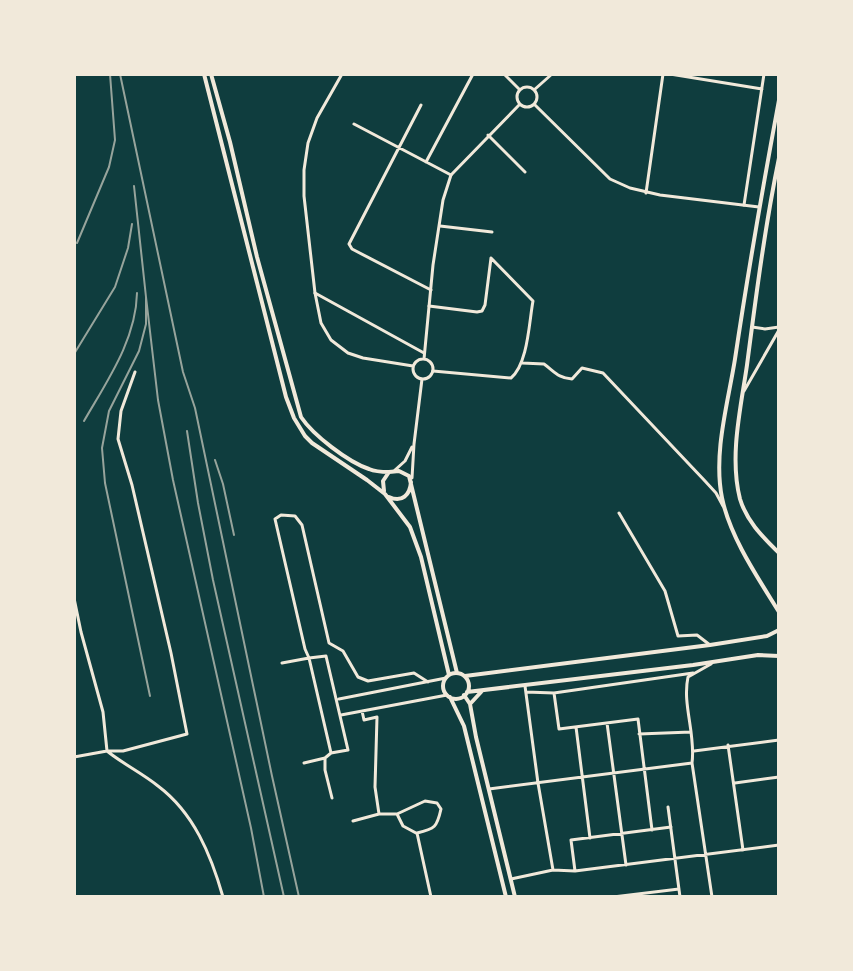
<svg xmlns="http://www.w3.org/2000/svg" width="853" height="971" viewBox="0 0 853 971" font-family="Manrope,sans-serif">
<style>
.lines{fill:none;stroke-linecap:round;stroke-linejoin:round}
.minor{stroke:#f1e9da;stroke-width:3}
.tertiary{stroke:#f1e9da;stroke-width:3}
.primary{stroke:#f1e9da;stroke-width:4}
.rail{stroke:#97a49c;stroke-width:2}
</style>
<rect width="100%" height="100%" fill="#0f3d3e"/>
<g class="lines">
<!-- minor -->
<path class="minor" d="M670,74L762,89
M421,105L349,244L352,249L431,290
M354,124L451,175
M488,135L525,172
M426,162L473,74
M646,193L663,74
M744,205L764,74
M440,226L492,232
M315,293L424,353
M429,306L477,312L482,311L485,305L491,258
M752,327L765,329L779,327
M522,363L544,364C555,372 558,378 572,379L582,368L603,373L705,481L716,493L723,506
M433,371L511,378C528,364 529,322 533,301L491,258
M744,391L779,330
M619,513L665,591L678,636L697,635L710,645
M74,598L81,632L103,712L107,751L74,757
M326,656L348,750L331,753L309,658Z
M282,663L309,658L305,649L275,519L281,515L295,516L302,525L329,643L343,651L358,677L368,681L414,673L428,682
M711,664L688,677C682,705 696,734 692,763L712,897
M525,686L538,783L553,870
M526,692L554,693L693,673
M554,693L559,729L638,719L652,830
M339,699L446,678
M362,711L364,720L377,717L375,787L379,814
M341,715L447,695
M607,723L626,865
M576,727L590,838
M639,734L691,732
M728,745L743,850
M107,751H123L187,734L171,653L132,485L118,439L121,411L135,372
M107,751C123,764 142,773 158,786C194,813 211,855 223,897
M694,751L779,740
M325,758V770L332,798
M304,763L325,758L331,753
M735,783L779,777
M489,789L692,763
M668,807L680,897
M397,814L403,826L416,833
M353,821L379,814H397L425,801L437,803L441,809C437,827 435,829 417,833L431,897
M575,871L571,840L671,827
M511,879L553,870L575,871L779,845
M613,897L679,889"/>
<!-- tertiary -->
<path class="tertiary" d="M342,74L317,118L308,143L304,170V196L315,293L321,323L331,340L348,353L363,358L413,366
M504,74L519,89
M517 97a10 10 0 1 1 20 0a10 10 0 1 1-20 0Z
M534,90L552,74
M534,104L610,179L630,188L660,195L759,207
M424,359L433,265L443,200L451,175L520,104
M413 369a10 10 0 1 1 20 0a10 10 0 1 1-20 0Z
M395,470L405,461L412,447
M412,478L414,444L422,379"/>
<!-- primary -->
<path class="primary" d="M204,74L286,397L294,418L305,436L312,443L367,480L385,494L410,527L421,557L449,675
M211,74L230,142L257,257L301,417C313,435 348,462 369,469C376,472 382,472 389,472
M779,100C763,186 748,272 735,359C728,403 713,453 722,498C730,537 758,578 779,612
M779,158C765,226 756,296 747,365C741,407 729,456 740,499C747,522 763,537 779,553
M384,491L383,481L389,472L399,471L409,476L457,673
M389,497C402,503 410,495 411,482
M443 686a13 13 0 1 1 26 0a13 13 0 1 1-26 0Z
M465,676L710,645L767,636L779,630
M467,692L693,665L758,655L779,656
M464,695L470,704L476,737L515,897
M450,697L464,726L506,897
M470,704L482,691"/>
<!-- rail -->
<path class="rail" d="M120,74L183,372L195,408L272,776L299,897
M134,186L146,297V324L139,351L109,411L102,448L105,483L150,696
M77,243L109,167L115,140L110,74
M146,297L158,400L173,480L251,828L264,897
M74,354L115,287L128,248L132,224
M84,421C107,381 136,340 137,293
M187,431L198,503L213,580L284,897
M215,460L223,484L234,535"/>
</g>
<!-- border -->
<rect width="853" height="971" fill="none" stroke="#f1e9da" stroke-width="152"/>
</svg>
